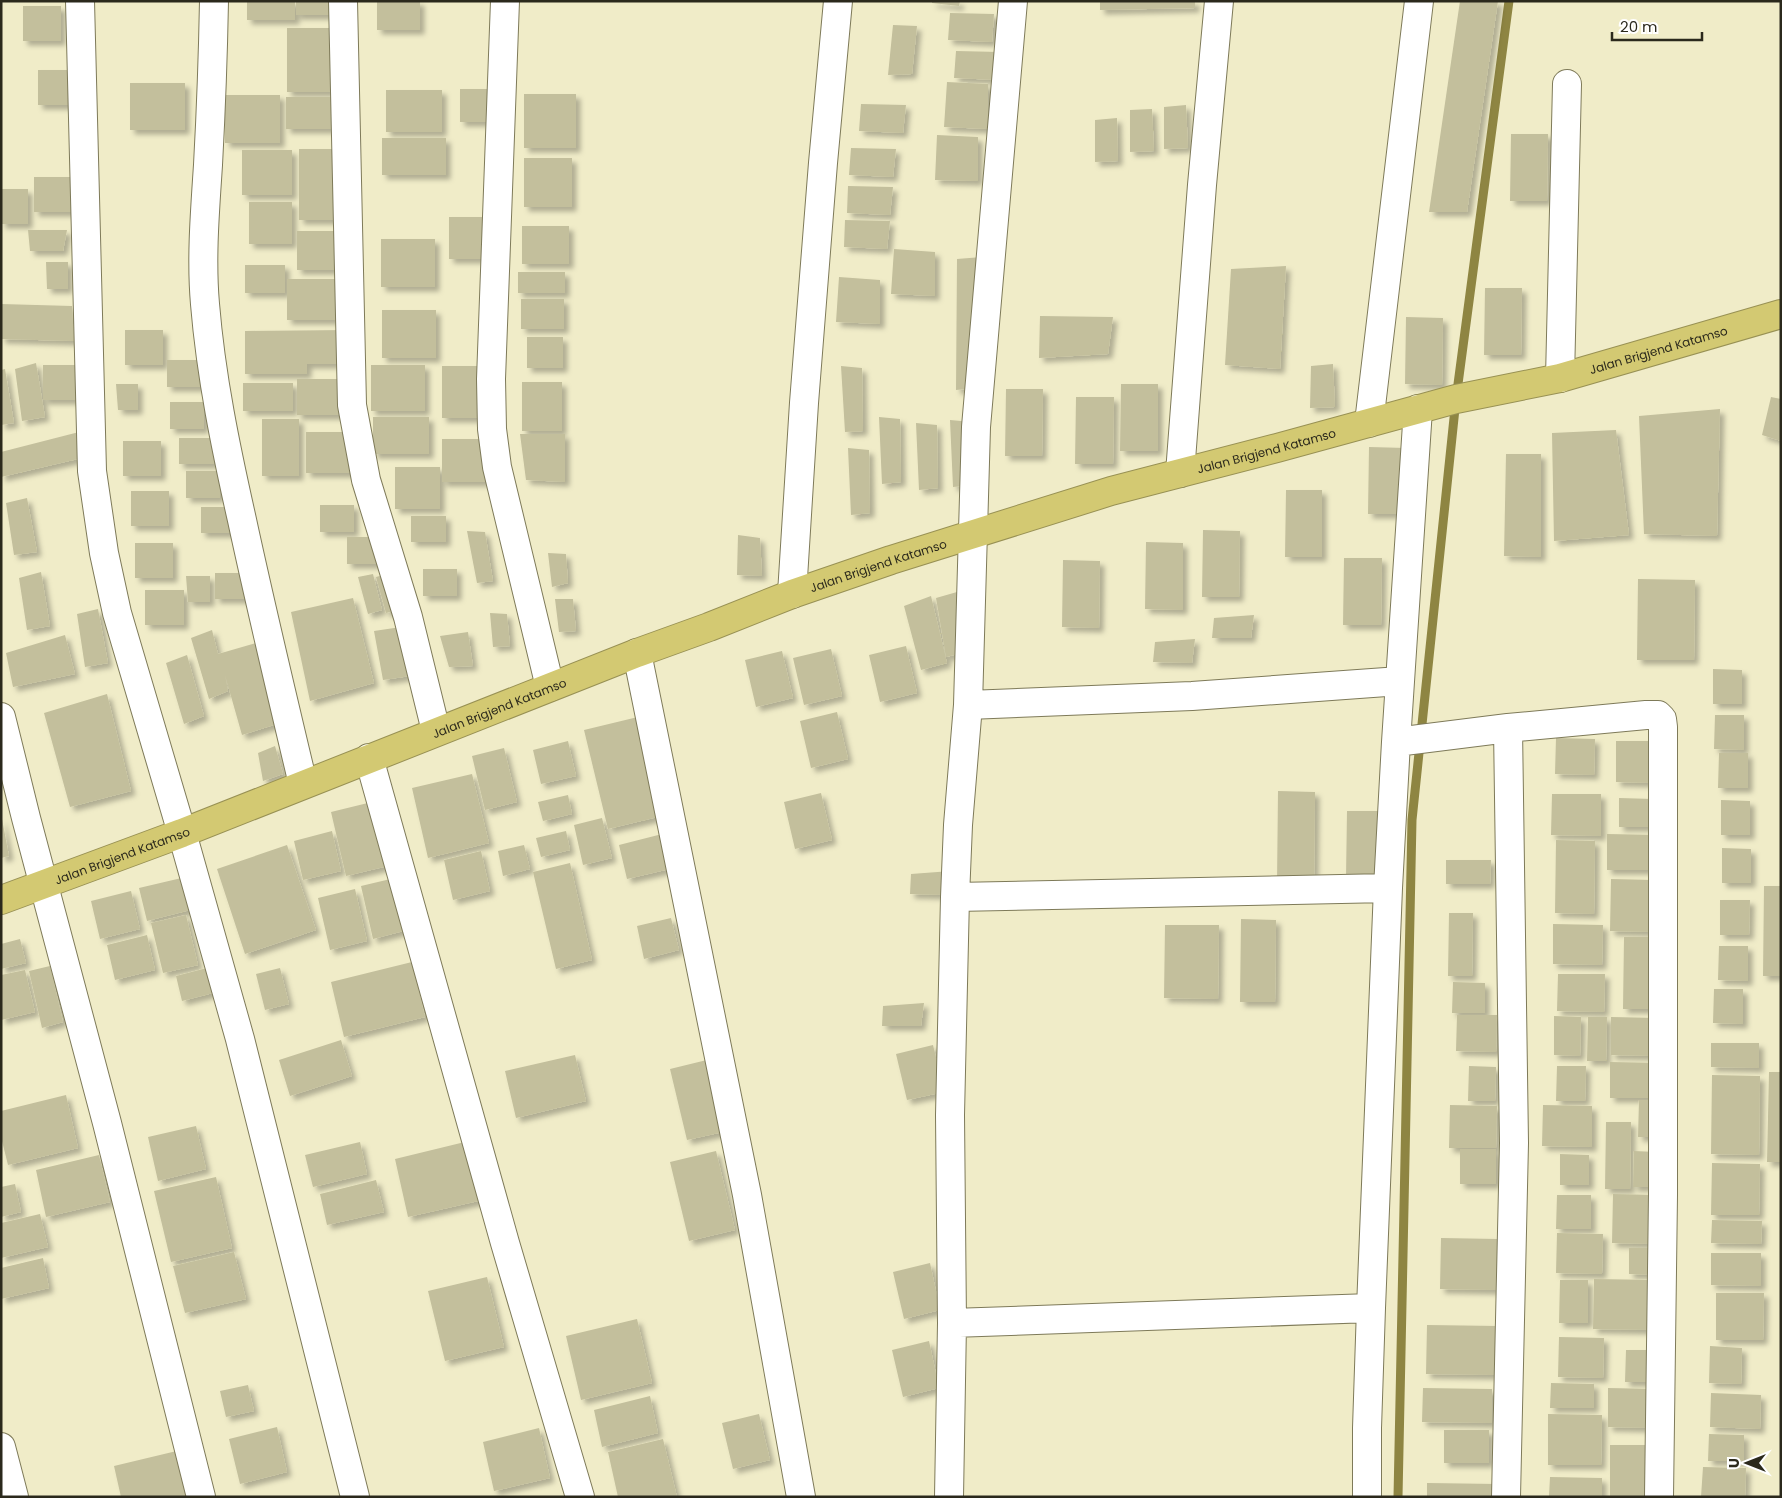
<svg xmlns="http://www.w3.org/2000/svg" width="1782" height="1498" viewBox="0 0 1782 1498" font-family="Poppins,sans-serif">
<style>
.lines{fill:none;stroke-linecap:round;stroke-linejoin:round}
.stream{stroke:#8e8542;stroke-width:9}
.building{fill:#c3bf9c;filter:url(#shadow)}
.minor-casing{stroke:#7e7a59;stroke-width:30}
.highway-casing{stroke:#989154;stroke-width:30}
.minor{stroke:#fff;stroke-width:28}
.highway{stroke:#d3c972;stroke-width:28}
.labels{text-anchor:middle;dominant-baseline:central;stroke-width:5;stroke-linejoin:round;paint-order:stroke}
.street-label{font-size:12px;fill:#2b291c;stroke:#fff}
</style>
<defs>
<filter id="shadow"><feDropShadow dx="4.5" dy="4.5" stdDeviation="2.5" flood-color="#0004"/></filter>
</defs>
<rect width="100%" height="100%" fill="#f0ecc8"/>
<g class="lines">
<!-- stream -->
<path class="stream" d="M1398,1497L1412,820L1456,399L1509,1"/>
</g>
<!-- building -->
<path class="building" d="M247,1H295V20H247Z
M296,1H334V15H296Z
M377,1H420V30H377Z
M932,1H960L959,6L932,3Z
M1100,1H1195V8L1100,10Z
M1460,1H1498L1467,212H1429Z
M23,6H61V41H23Z
M950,13L994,14L992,42L948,40Z
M893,25L917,26L912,74L888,75Z
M287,28H333V92H287Z
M956,51L1001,52L998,80L954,78Z
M38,70H76V105H38Z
M947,82L988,84V129L944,127Z
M130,83H185V130H130Z
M460,89H490V122H460Z
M386,90H442V132H386Z
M524,94H576V148H524Z
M225,95H280V143H225Z
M286,97H331V129H286Z
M861,104L906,105L903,133L859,131Z
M1186,105L1188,148L1164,149V107Z
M1152,109L1154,151L1130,152V110Z
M1117,118L1118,161L1095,162V120Z
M1511,134H1548L1547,201H1510Z
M937,135L978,137V181L935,180Z
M382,138H446V175H382Z
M851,148L896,149L893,177L849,175Z
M299,149H340V220H299Z
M242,150H292V195H242Z
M524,158H572V207H524Z
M34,177H73V212H34Z
M848,186L893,187L890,215L847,213Z
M1,189H28V224H1Z
M249,202H292V244H249Z
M449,217H491V259H449Z
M845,220L890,221L887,249L844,247Z
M522,226H569V264H522Z
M28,230H67L63,251H30Z
M297,231H337V270H297Z
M381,239H435V287H381Z
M894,249L935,252V296L891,294Z
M982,257L975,388L956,390L957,259Z
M46,262H68V289H47Z
M245,265H285V293H245Z
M1286,266L1280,369L1225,365L1231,269Z
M518,272H565V293H518Z
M839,277L880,280V324L836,322Z
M287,279H342V320H287Z
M1485,288H1522L1521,355H1484Z
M521,299H564V329H521Z
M1,304L72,306L74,341L1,339Z
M382,310H436V358H382Z
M1040,316L1113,317L1108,354L1039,358Z
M1406,317L1443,318L1442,385L1405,384Z
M125,330H163V365H125Z
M348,330V364H307V374H245V331Z
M527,337H563V368H527Z
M167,360H201V387H167Z
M36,363L45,417L22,421L15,369Z
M1333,364L1335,407L1310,408L1311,366Z
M43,365H82V400H43Z
M371,365H425V411H371Z
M442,366H488V418H442Z
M841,366L862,368L863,431L845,432Z
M5,369L14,423L1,425V370Z
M297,379H350V415H297Z
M522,382H562V431H522Z
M243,383H293V411H243Z
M116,384H138V410H118Z
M1121,384H1158V451H1120Z
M1006,389H1043L1042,456H1005Z
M1076,397H1114L1113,464H1075Z
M1771,397L1781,399V441L1762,435Z
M170,402H204V429H170Z
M1720,409L1717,536L1644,534L1639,416Z
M373,417H429V454H373Z
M879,417L900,419L901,482L882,484Z
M262,419H299V476H262Z
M950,420L972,422L973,485L953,487Z
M916,423L937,425L938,488L919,490Z
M1616,430L1629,535L1554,541L1552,433Z
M79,432L82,458L1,477V452Z
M306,432H352V473H306Z
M520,434H565V482L526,480Z
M179,438H214V464H179Z
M442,439H491V482H442Z
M123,441H161V476H123Z
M1369,447L1406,448L1405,514H1368Z
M848,448L869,450L870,513L851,515Z
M1506,454H1541V557L1504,556Z
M395,467H440V509H395Z
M186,471H220V498H186Z
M1286,490H1322V557H1285Z
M131,491H169V526H131Z
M27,498L37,552L14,555L6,503Z
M320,505H354V532H320Z
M201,507H235V533H201Z
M411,516H446V542H411Z
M1203,530L1240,531L1239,597H1202Z
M467,531L485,532L493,581L477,583Z
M738,535L760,538L762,576L737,575Z
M347,537H381V564H347Z
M1146,542L1183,543V610L1145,609Z
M135,543H173V578H135Z
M548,553L566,554L568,583L552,587Z
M1344,558H1382L1381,625H1343Z
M1063,560L1100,561L1099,628L1062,627Z
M423,569H457V596H423Z
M41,572L50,626L27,630L19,578Z
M215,573H249V599H215Z
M391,573L400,609L386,613L376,577Z
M373,574L382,610L368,614L358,577Z
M186,576H210V602H188Z
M1638,579L1695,580L1694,660H1637Z
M145,590H184V625H145Z
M957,592L966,652L946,657L936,598Z
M931,596L947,663L921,670L904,606Z
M353,598L374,683L310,701L291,612Z
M555,599H573L576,631L559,632Z
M98,609L108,663L85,667L77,614Z
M490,613L507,614L510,646L493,647Z
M1254,615L1251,638H1212L1214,618Z
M401,627L410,676L383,680L374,631Z
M212,630L218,654L256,643L280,723L242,735L225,675L228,691L209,699L191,638Z
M468,632L473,666L449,667L440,636Z
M65,635L75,674L13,687L6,653Z
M1195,639L1192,663L1153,662L1155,642Z
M906,646L917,693L880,702L869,655Z
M831,649L842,696L804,705L793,658Z
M782,651L793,698L756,707L745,660Z
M187,655L204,716L184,724L166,663Z
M1713,669L1742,670V704H1713Z
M107,694L131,791L70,807L44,713Z
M837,712L848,759L811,768L800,721Z
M1715,715H1744V750L1714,749Z
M642,716L666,815L608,829L584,730Z
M1556,738L1595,739L1594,775L1555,774Z
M568,741L576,776L541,784L533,750Z
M1616,741H1657L1656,783L1616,782Z
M275,746L283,774L263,781L258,753Z
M504,748L517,802L485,810L472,756Z
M1719,753H1748V788H1718Z
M472,774L489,843L428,858L412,788Z
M1278,791L1315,792L1314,884H1277Z
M821,793L832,840L795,849L784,802Z
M1552,794H1601V836L1551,835Z
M568,795L572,814L543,821L538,802Z
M1619,798L1653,799V827H1619Z
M1721,800L1750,801V835H1721Z
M376,801L392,865L346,876L331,812Z
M1347,811H1385L1384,878H1346Z
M602,818L612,858L583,865L574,825Z
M2,819L9,856L1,858V820Z
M332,831L341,871L303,880L294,841Z
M566,831L570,850L541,857L536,838Z
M670,832L678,867L627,879L619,845Z
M1607,834L1659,835L1658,870H1607Z
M1556,840L1595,841L1594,914L1555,913Z
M287,845L316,930L245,954L217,869Z
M524,845L530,869L503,876L498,851Z
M1722,848L1751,849V883H1722Z
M481,851L490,891L453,900L444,860Z
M1446,860H1491L1490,884H1446Z
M570,863L592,960L556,969L533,872Z
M951,871L948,895L910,894L911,874Z
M190,876L198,908L147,921L139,888Z
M399,877L411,929L373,939L361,886Z
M1611,879L1655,880V932L1610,931Z
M1764,886H1781V976H1763Z
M355,889L367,941L330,950L318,898Z
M131,891L140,929L100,939L91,901Z
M1720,900H1750L1749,935H1720Z
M1449,913H1473L1472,976H1448Z
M186,915L198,965L163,973L151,923Z
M671,918L679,950L644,959L637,926Z
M1241,919L1276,920L1275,1002H1240Z
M1553,924L1603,925L1602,965L1553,964Z
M1165,925H1219L1218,999L1164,998Z
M147,935L155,970L115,980L107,945Z
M1624,937H1659L1658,1009H1623Z
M20,939L26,963L1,969V944Z
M1719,946H1748V981L1718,980Z
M412,962L425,1017L344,1037L331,982Z
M50,966L63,1022L42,1028L29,971Z
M207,968L213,993L182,1001L176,976Z
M280,968L289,1004L265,1010L256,974Z
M25,970L35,1012L1,1020V975Z
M1558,974H1605L1604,1012L1557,1011Z
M1453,982L1485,983V1013H1452Z
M1714,989H1743V1024L1713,1023Z
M924,1003L921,1026H882L883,1006Z
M1457,1015H1497L1496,1052L1456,1051Z
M1554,1016L1581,1017L1580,1056L1554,1055Z
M1588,1017H1607L1606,1061H1587Z
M1611,1017L1659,1018V1056L1611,1055Z
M341,1040L352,1076L290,1096L279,1060Z
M1711,1043H1759V1068L1711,1067Z
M933,1045L944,1092L907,1100L896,1054Z
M575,1055L586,1101L516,1118L505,1071Z
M715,1058L732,1130L687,1140L670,1069Z
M1610,1062L1662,1063L1661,1098H1610Z
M1469,1066L1496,1067L1495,1101H1468Z
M1557,1066H1586L1585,1101H1556Z
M1769,1072H1781V1162H1767Z
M1712,1075L1760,1076L1759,1155L1711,1154Z
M66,1095L78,1148L8,1165L1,1137V1111Z
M1639,1100H1662L1661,1137H1638Z
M1450,1105L1497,1106L1496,1148H1449Z
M1543,1105L1592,1106V1147L1542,1146Z
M1606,1122H1631L1630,1189H1605Z
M196,1126L206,1169L158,1181L148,1137Z
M473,1140L487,1199L408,1217L395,1159Z
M360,1142L367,1174L313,1187L305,1155Z
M1460,1149H1496V1184H1460Z
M716,1151L735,1230L689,1241L670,1162Z
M1634,1151L1656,1152V1187H1633Z
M1560,1154L1589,1155V1185H1560Z
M99,1155L110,1202L46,1217L36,1170Z
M1712,1163L1760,1164L1759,1215H1711Z
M216,1177L232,1248L171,1262L154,1191Z
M376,1180L384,1212L327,1225L320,1194Z
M15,1184L21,1212L1,1217V1187Z
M1613,1194L1656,1195V1244L1612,1243Z
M1557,1195H1591V1229H1556Z
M40,1214L48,1247L1,1258V1223Z
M1712,1220L1762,1221L1761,1244L1711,1243Z
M1557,1233L1603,1234L1602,1274L1556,1273Z
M1441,1238L1498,1239L1497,1290L1440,1289Z
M1629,1248H1660L1659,1275L1629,1274Z
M234,1252L246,1299L185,1313L173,1266Z
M1711,1253H1761V1286L1711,1285Z
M43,1258L49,1288L1,1299V1268Z
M930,1263L940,1310L904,1319L893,1272Z
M487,1277L504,1347L445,1361L428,1291Z
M1594,1279L1657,1280L1656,1330L1593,1329Z
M1560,1280H1588V1323H1559Z
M1716,1293H1764L1763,1340H1716Z
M637,1319L652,1383L581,1400L566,1336Z
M1427,1325L1499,1326L1498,1375L1426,1374Z
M1559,1337L1604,1338L1603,1378L1558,1377Z
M929,1341L939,1388L903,1397L892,1350Z
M1710,1346L1742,1348L1741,1384L1709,1383Z
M1626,1350H1658V1382H1625Z
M1551,1383L1594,1384V1408H1550Z
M248,1385L254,1411L226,1417L220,1391Z
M1423,1388L1492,1389V1423L1422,1422Z
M1608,1388L1656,1389L1655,1428L1608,1427Z
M1711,1393L1761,1395L1760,1429L1710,1427Z
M650,1396L658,1433L602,1447L594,1410Z
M759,1414L770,1460L733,1469L722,1423Z
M1548,1414L1602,1415L1601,1465H1548Z
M277,1427L287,1472L240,1484L229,1439Z
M539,1428L550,1478L494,1491L483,1442Z
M1444,1430H1489V1463H1444Z
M1709,1434L1744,1435V1461H1708Z
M663,1439L677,1497H618L608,1452Z
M1610,1445H1649L1648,1497H1610Z
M185,1449L196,1497H121L114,1466Z
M1703,1467L1746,1468L1745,1497H1701Z
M1550,1477L1602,1478V1497H1549Z
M1427,1483L1498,1484V1497H1427Z"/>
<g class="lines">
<defs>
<path id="minor" d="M80,1L92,471L104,553L117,613L182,833L240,1039L355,1497
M214,1C213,56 211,110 208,165C205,211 201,258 205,304C211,377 226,449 242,520C261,608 282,696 303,784
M343,1L352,405L366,480L408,617L436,731
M505,1L491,379L492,429L497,467L550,687
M1560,378L1567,84
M1369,423L1419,1
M1180,473L1202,185L1219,1
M792,594L804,403L823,163L838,1
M637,653L747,1195L801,1497
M968,705L1192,696L1400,681
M1,717L26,818L107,1123L201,1497
M1508,728L1646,715H1658L1662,719L1663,727V1195L1659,1497
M1396,742L1508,728L1514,1143L1506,1497
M369,758L505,1243L580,1497
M955,897L1388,888
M952,1323L1371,1308
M1,1447L14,1497
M949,1497L952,1323L950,1115L955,897L958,825L968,705L976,427L1013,1
M1367,1497V1428L1371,1308L1388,888L1396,742L1418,409"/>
<g id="highway">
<path id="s1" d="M1,900L182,833L637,653L709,627L792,594L891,560L1111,491L1277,448L1456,399L1560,378L1781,314"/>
</g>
</defs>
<!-- minor casing -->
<use href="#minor" class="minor-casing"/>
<!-- highway casing -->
<use href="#highway" class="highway-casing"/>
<!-- minor -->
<use href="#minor" class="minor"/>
<!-- highway -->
<use href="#highway" class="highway"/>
</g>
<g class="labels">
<!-- street labels -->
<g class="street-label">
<text stroke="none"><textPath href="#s1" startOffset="1749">Jalan Brigjend Katamso</textPath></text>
<text stroke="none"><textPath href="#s1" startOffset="1344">Jalan Brigjend Katamso</textPath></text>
<text stroke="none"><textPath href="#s1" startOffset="939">Jalan Brigjend Katamso</textPath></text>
<text stroke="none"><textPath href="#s1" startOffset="534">Jalan Brigjend Katamso</textPath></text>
<text stroke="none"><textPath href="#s1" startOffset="129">Jalan Brigjend Katamso</textPath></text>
</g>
</g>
<!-- border -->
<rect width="1782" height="1498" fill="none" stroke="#2b291c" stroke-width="5"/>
<!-- north arrow -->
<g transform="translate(1747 1463) rotate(270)" stroke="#ffffff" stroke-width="4" paint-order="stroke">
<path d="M0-4L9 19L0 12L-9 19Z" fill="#2b291c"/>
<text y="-8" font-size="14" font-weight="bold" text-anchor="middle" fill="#2b291c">U</text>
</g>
<!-- scale -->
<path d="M1612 32v8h90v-8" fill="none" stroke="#2b291c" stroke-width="2.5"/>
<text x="1620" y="32" font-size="15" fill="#2b291c" stroke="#ffffff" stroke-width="4" paint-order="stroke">20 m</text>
</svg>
